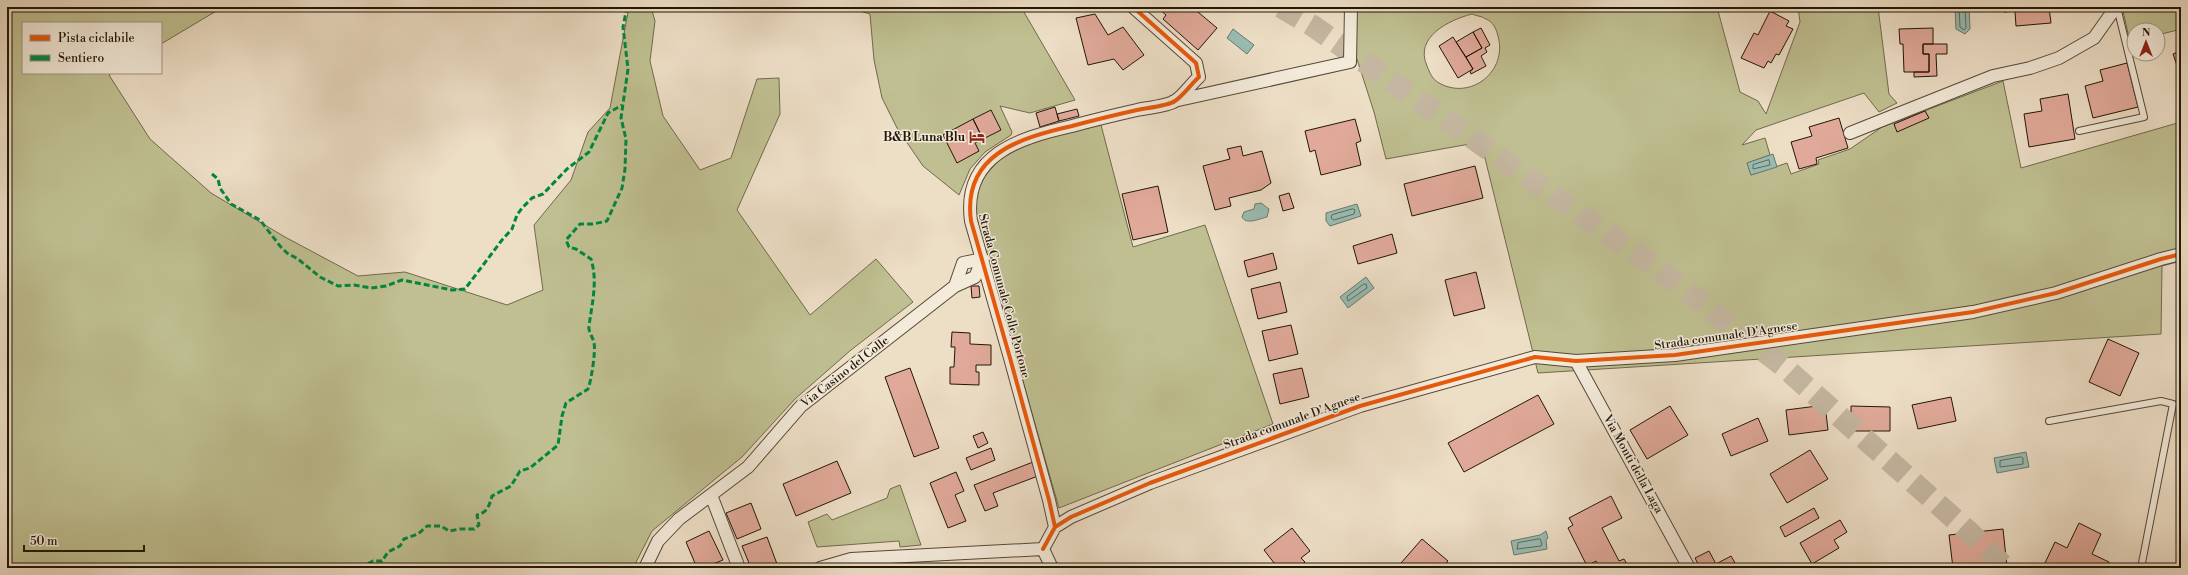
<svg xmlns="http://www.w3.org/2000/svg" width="2188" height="575" viewBox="0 0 2188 575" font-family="'Libre Bodoni',serif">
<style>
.green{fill:#bfbf91;stroke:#706a4c;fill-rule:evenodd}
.water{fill:#99bcb3;stroke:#697a6e}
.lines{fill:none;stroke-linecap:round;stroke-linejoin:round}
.shore{stroke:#5e695d;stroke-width:1}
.building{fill:#e0a999;stroke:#221607}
.highway-tunnel{stroke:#c4b6a0;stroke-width:22;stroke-dasharray:22 11;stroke-linecap:butt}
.lane-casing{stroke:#554837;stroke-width:8}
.street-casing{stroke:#554837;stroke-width:14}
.lane{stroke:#f3eada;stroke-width:6}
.street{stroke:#f3eada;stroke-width:12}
.quiet{stroke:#00873e;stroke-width:3;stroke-dasharray:6 3;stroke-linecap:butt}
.cycleway-casing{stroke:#f3eada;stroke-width:6}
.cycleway{stroke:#e8590c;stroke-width:4}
.labels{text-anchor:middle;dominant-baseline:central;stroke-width:3;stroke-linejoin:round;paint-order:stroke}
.poi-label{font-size:12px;font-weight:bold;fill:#221607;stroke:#f3eada;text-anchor:end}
.street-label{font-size:12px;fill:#221607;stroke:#f3eada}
</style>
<rect width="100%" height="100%" fill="#eddec6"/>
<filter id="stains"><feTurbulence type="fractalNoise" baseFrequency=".005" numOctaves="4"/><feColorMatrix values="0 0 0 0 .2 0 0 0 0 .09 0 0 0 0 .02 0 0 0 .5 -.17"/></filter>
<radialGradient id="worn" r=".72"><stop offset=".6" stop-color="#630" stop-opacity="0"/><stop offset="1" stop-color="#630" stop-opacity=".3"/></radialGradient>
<!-- green -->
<path class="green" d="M7,7H223L161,44V23H23V73H112L109,75L150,139L211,193L285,237L358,276L405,272L507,305L543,290L534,225L571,180L588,132L610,108L629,7H651L655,21L650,61L663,116L700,170L731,158L757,79L779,78L780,114L737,210L810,315L876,259L913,302L851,350L795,399L742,457L652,531L633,568H7Z
M846,7H1021L1075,100L1030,113L1000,106L1012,132L1011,135L985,152L970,169L959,195L923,166L897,128L882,98L874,60L870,14Z
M1354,7H1717L1740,92L1758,101L1766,114L1800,22L1798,7H1878L1889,94L1897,103L1879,112L1864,93L1756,130L1742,145L1765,138L1770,155L1747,163L1751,175L1787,163L1791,174L1819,164L1818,160L1850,149L1882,127L2003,81L2021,168L2181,122V261L2162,266L2161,334L1538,373L1481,142L1386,159L1374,112L1355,53ZM1472,14C1476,16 1482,16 1486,19C1493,22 1496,28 1498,36C1508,71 1471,101 1439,83C1432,79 1430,73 1427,66C1414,37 1449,20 1472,14Z
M2122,7H2181V29L2158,35V30H2134V41L2130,42Z
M1101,125L1133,247L1205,225L1273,424L1059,508L976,217L975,195L984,177L1001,158L1021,146L1041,139Z
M900,485L921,545L900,547L899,541L817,547L808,522L827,514L832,520L887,498L890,489Z"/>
<!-- water -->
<path class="water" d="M1955,7H1969L1970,29L1965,34L1956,29Z
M1233,29L1254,45L1247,54L1227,38Z
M1773,154L1777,167L1751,175L1747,163Z
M1261,203L1269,209L1267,217C1259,219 1246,225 1242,217L1244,212L1254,209L1255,204Z
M1357,204L1361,216L1330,226L1326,221V213Z
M1366,277L1374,288L1348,308L1340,297Z
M2026,452L2029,467L1997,473L1994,458Z
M1546,531L1548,538L1546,540L1547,549L1514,555L1511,541L1540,535Z"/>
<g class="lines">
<!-- shore -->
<path class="shore" d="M1959,7L1960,27L1964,30L1966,28L1965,7
M1769,160L1770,165L1753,169V165Z
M1353,209L1355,210L1354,214L1334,220L1331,218L1332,215Z
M1364,284H1366L1367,288L1348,301L1347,297Z
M2021,457L2023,458V464L2000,467V461Z
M1540,539L1542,544L1541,546L1517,549L1518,543Z"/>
</g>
<!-- building -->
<path class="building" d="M1157,7H1192L1217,28L1198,50L1163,19L1166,15Z
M1272,7H1289L1283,15Z
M2003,7H2049L2051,23L2016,26L2015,11L2004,12Z
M1770,11L1789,21L1786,26L1793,29L1779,55L1776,54L1771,63L1768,61L1764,68L1741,58L1754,33L1758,35Z
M1095,14L1108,35L1123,27L1144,55L1123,70L1114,59L1088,65L1076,18Z
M1481,28L1490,45L1485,48L1487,52L1481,56L1486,66L1471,74L1470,71L1473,69L1466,57L1482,48L1473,32Z
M1933,28V44H1923V54H1929V72H1904L1903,44H1900L1899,29Z
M1473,32L1482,48L1466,57L1456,42Z
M1453,37L1473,69L1458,78L1439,46Z
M1923,44H1947V54H1936L1937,76L1914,77V72H1929V54H1923Z
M2181,51V77L2173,54Z
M2127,63L2138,107L2093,118L2085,86L2103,81L2100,70Z
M2068,94L2075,139L2029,147L2024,114L2042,111L2040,99Z
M1055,107L1059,121L1040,127L1036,113Z
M1077,109L1079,116L1059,121L1057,114Z
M991,110L1001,130L983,139L973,119Z
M1925,111L1929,118L1897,132L1894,124Z
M1839,118L1848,148L1816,158L1817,164L1799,169L1791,142L1812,136L1809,127Z
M973,119L983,139L975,143L979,151L957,163L943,135Z
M1355,119L1361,141L1356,143L1361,165L1321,175L1315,150L1310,152L1305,131Z
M1241,146L1243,156L1262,151L1271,183L1261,190L1229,198L1231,206L1215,210L1203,166L1230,159L1227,149Z
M1475,166L1483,198L1412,216L1404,184Z
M1158,186L1168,232L1133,240L1122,194Z
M1289,193L1294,208L1283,211L1279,196Z
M1392,234L1397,253L1358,264L1353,246Z
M1273,253L1277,269L1248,277L1244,261Z
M1476,272L1485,308L1454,316L1445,280Z
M1280,282L1287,312L1258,319L1251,289Z
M971,286H979L980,297L972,298Z
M1291,325L1298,354L1269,361L1262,331Z
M952,332L970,333V344L991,345V365H976V372H979V385L950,384V367H954L955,347H951Z
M2108,339L2139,353L2120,396L2089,382Z
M910,368L939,448L914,457L885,377Z
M1302,368L1309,397L1280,404L1273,374Z
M1538,395L1554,424L1464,472L1448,443Z
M1951,397L1956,421L1918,429L1912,405Z
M1825,405L1828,430L1789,435L1786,410Z
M1670,406L1688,435L1647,459L1630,430Z
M1851,406L1890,407V431H1851Z
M1758,418L1768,441L1731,456L1722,434Z
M983,432L988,443L978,448L973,436Z
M991,448L995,460L971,470L966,458Z
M1810,450L1828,479L1787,503L1770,474Z
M837,461L851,493L796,516L783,484Z
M1033,462L1038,476L993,493L998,506L985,511L974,485Z
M956,472L964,491L955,495L966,521L948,528L930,483Z
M1611,496L1622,518L1602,528L1619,561L1624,559L1627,564L1619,568H1600L1596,561L1587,566L1568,528L1573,525L1569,518Z
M751,503L761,529L737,539L726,513Z
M1814,508L1819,518L1785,537L1780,527Z
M1840,520L1847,532L1834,540L1839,548L1812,564L1800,543Z
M2079,523L2101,534L2092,554L2109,562L2106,568H2067L2057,563L2055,568H2051L2044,565L2055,542L2067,548Z
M1292,528L1310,551L1301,558L1305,562L1297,568H1278L1264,550Z
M2003,529L2007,567L1953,568L1949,535Z
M709,531L723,560L703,568H697L686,542Z
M767,537L777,564L766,568H751L742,546Z
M1422,539L1448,561L1442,568H1407L1401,563Z
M1709,551L1716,564L1731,556L1738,568H1700L1695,558Z"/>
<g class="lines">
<!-- highway-tunnel -->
<path class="highway-tunnel" d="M1281,7L1313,26L1657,268L1783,366L1968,531L2006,568"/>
<defs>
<path id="lane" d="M2079,131L2144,117L2117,7
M2049,421L2161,401L2173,404L2141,568"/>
<path id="street" d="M1174,101L1350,62L1351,7
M1850,133L1993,76L2030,68L2059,58L2094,38L2116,7
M955,286L963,263L983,259
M1576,361L1689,568
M711,495L739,568
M1055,527L1071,517L1150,483L1360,406L1535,357L1576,361L1675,355L1973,312L2056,293L2161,259L2181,254
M1043,549L1055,527L1049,500L1010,358L971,221C962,155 1019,138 1072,126C1094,120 1115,115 1137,110C1146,108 1168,106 1175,101C1184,95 1191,84 1199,77L1196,63L1133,7
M1043,549L1052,568
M645,568L658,541L679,519L748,467L801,406L955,286L975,277L983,259
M820,568L851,559L1043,549"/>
</defs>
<!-- lane casing -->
<use href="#lane" class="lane-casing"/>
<!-- street casing -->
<use href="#street" class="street-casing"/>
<!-- lane -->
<use href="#lane" class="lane"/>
<!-- street -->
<use href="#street" class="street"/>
<!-- quiet -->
<path class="quiet" d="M212,174L218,179L220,188L231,204L260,220L280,246L287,253L298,259L320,277L338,286L354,285L371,288L386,286L402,280L452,290L465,289L502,240L512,229L517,215L522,208L532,198L543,194L567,169L589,152L608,113L622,105
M360,568L373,561H382L388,552L400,546L404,539L418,534L427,526H441L449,531L460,529H474L479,525L477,515C488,512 489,506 492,496L511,486L520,471L530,468L558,445L562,416L566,403L588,389C591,382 596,351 594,343C593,337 588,332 589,326C592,303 598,282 591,259L576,249L569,247L566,240L580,224H593L607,221L622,188L625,169L626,139L621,118L628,69L623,27L627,7"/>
<defs>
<path id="cycleway" d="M1055,527L1071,517L1150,483L1360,406L1535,357L1576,361L1675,355L1973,312L2056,293L2161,259L2181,254
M1043,549L1055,527L1049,500L1010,358L971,221C962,155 1019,138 1072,126C1094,120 1115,115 1137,110C1146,108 1168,106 1175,101C1184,95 1191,84 1199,77L1196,63L1133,7"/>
</defs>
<!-- cycleway casing -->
<use href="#cycleway" class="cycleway-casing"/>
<!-- cycleway -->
<use href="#cycleway" class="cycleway"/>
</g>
<!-- icons -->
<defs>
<symbol id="hotel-bare" viewBox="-9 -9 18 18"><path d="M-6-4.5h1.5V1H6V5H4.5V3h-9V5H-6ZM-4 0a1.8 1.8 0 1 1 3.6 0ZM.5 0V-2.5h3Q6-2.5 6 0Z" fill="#8f2418" stroke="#f3eada" stroke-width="2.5" paint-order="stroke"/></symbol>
</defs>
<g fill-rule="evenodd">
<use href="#hotel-bare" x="966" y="126" width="22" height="22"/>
</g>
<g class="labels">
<!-- poi labels -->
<g class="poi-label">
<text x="965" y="137">B&amp;B Luna Blu</text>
</g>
<!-- street labels -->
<g class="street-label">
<text transform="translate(1004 296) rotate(75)">Strada Comunale Colle Portone</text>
<text transform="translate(1726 336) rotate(-8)">Strada comunale D'Agnese</text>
<text transform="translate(845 372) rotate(-38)">Via Casino del Colle</text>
<text transform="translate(1292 421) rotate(-20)">Strada comunale D'Agnese</text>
<text transform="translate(1633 464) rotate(61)">Via Monti della Laga</text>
</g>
</g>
<!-- margin -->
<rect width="2188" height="575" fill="none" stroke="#eddec6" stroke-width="24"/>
<rect x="8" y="8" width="2172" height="559" fill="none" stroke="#221607" stroke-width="2"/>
<rect x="12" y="12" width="2164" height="551" fill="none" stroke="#221607"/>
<!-- legend -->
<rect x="22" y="22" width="140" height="52" fill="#f3eada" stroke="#9f9586"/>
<rect x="30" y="35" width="20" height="6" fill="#e8590c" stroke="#9f9586"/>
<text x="58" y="42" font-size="12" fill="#221607">Pista ciclabile</text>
<rect x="30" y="55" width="20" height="6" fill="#00873e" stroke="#9f9586"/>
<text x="58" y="62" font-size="12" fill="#221607">Sentiero</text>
<!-- north arrow -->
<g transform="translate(2146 42)"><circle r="19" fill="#f3eada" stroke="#9f9586"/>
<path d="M0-3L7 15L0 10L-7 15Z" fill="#8f2418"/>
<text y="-6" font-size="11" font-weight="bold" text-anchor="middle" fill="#221607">N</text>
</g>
<!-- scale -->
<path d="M24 545v6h120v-6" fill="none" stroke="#221607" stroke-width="2"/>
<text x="30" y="545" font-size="12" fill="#221607" stroke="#f3eada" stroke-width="3" paint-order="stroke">50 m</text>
<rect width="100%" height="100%" filter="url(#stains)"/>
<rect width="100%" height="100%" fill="url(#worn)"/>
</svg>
